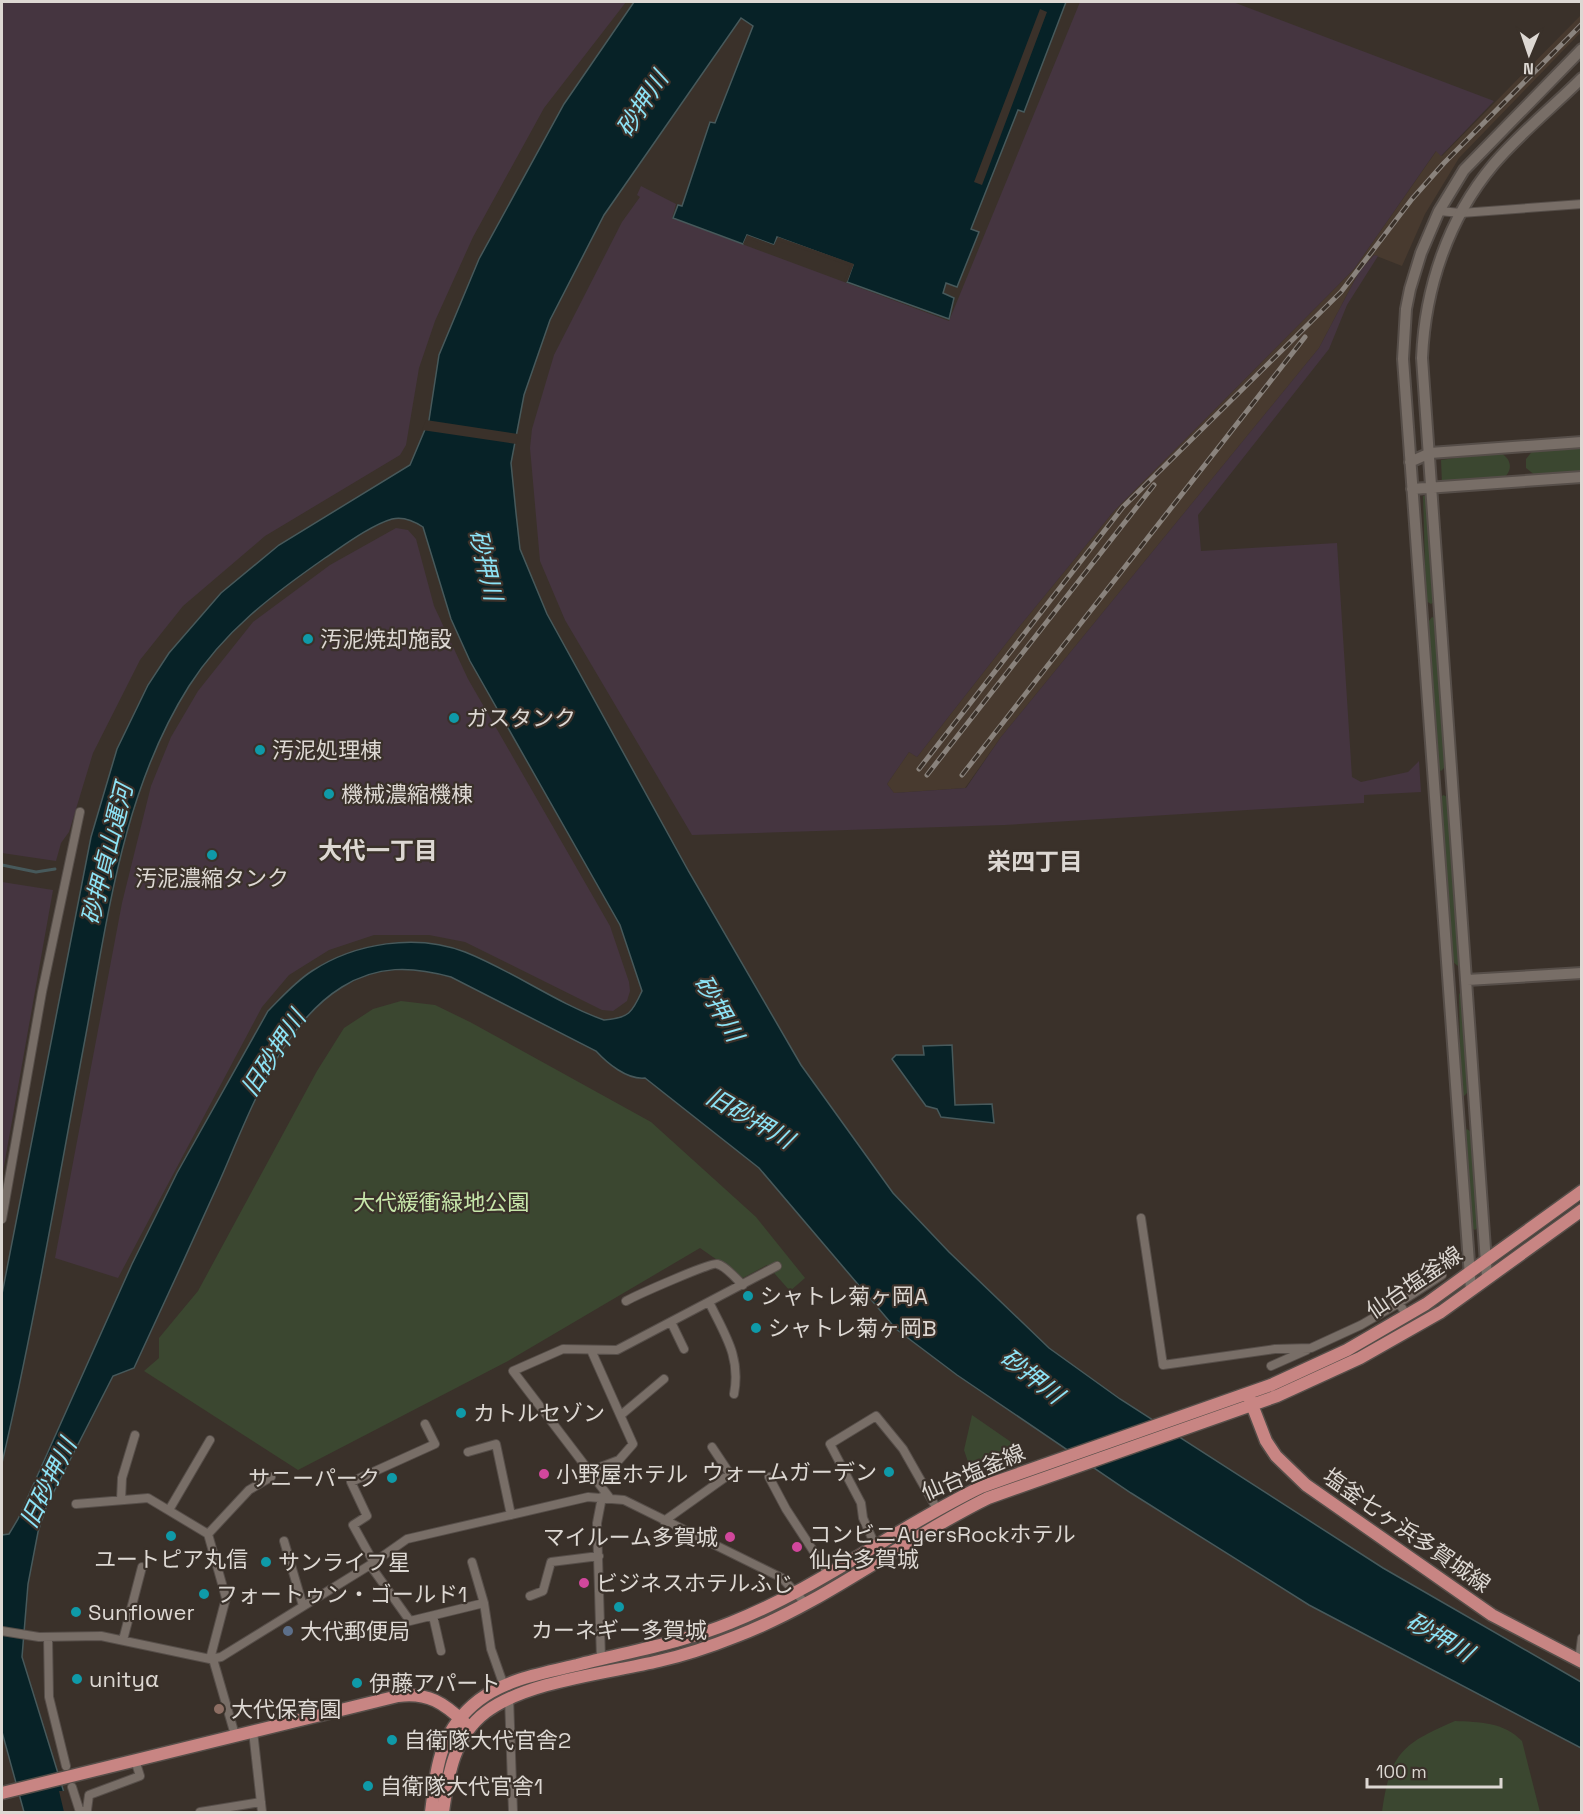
<svg xmlns="http://www.w3.org/2000/svg" width="1583" height="1814" viewBox="0 0 1583 1814" font-family="'Space Grotesk','Noto Sans JP',sans-serif">
<style>
.built{fill:#483a2f}
.industrial{fill:#453540}
.green{fill:#3b4730}
.water{fill:#072227;stroke:#47595b;stroke-width:1.5}
.pier{fill:#3a312a}
.lines{fill:none;stroke-linecap:round;stroke-linejoin:round}
.stream{stroke:#47595b;stroke-width:3}
.street-casing{stroke:#564e49;stroke-width:10}
.secondary-casing{stroke:#564e49;stroke-width:14}
.primary-casing{stroke:#564e49;stroke-width:15}
.street{stroke:#786e67;stroke-width:8}
.secondary{stroke:#786e67;stroke-width:10}
.primary{stroke:#c88583;stroke-width:12}
.rail-casing{stroke:#8a837d;stroke-width:5}
.rail{stroke:#3a312a;stroke-width:3;stroke-dasharray:9;stroke-linecap:butt}
.culture-dot{fill:#0f9aa8;stroke:#3a312a;stroke-width:2}
.hotel-dot{fill:#d1479c;stroke:#3a312a;stroke-width:2}
.service-dot{fill:#5c6f8a;stroke:#3a312a;stroke-width:2}
.education-dot{fill:#8d6e63;stroke:#3a312a;stroke-width:2}
.labels{text-anchor:middle;dominant-baseline:central;stroke-width:4.5;stroke-linejoin:round;paint-order:stroke}
.poi-label{font-size:22px;fill:#ddd8d3;stroke:#3a312a;text-anchor:start}
.park-label{font-size:22px;fill:#c7e6aa;stroke:#3a312a}
.street-label{font-size:22px;fill:#ddd8d3;stroke:#3a312a}
.water-label{font-size:24px;font-style:italic;fill:#8de3f6;stroke:#3a312a}
.neighbourhood-label{font-size:24px;font-weight:bold;fill:#ddd8d3;stroke:#3a312a}
</style>
<rect width="100%" height="100%" fill="#3a312a"/>
<!-- built -->
<path class="built" d="M1581,15V32L1459,158L1425,214L1402,266L1374,255L1359,272L1319,348L1001,737L965,788L894,793L887,784L909,752L917,757L1019,627L1114,511L1354,269L1437,150L1442,156Z"/>
<!-- industrial -->
<path class="industrial" d="M2,2H626L544,108L473,237L435,321L419,368L406,445L400,455L265,536L183,606L140,660L93,753L69,832L61,843L56,861L2,853Z
M1080,2H1233L1494,101L1441,156L1436,151L1354,269L1114,511L1019,627L917,757L909,752L887,784L894,793L966,788L1001,737L1319,348L1359,272L1374,255L1378,256L1347,305L1329,349L1198,515L1201,551L1337,543L1352,777L1361,782L1408,772L1419,761L1421,792L1364,795V803L1004,825L692,835L565,620L540,561L530,448L532,429L554,355L622,222L640,197L637,195L641,186L676,204L672,218L949,321Z
M396,528L408,530L416,539L434,606L468,679L610,926L629,982L630,991L627,1001L613,1011L602,1010L465,942L429,935H374L329,950L289,975L262,1007L118,1278L55,1258L122,903L151,786L171,737L198,691L253,622L330,565Z
M2,882L53,890L2,1177Z"/>
<!-- green -->
<path class="green" d="M1581,446V473L1536,476L1526,468V459L1534,449Z
M1498,452C1512,457 1514,471 1502,479L1442,484L1441,460Z
M1423,496H1427L1435,601L1431,604L1426,601Z
M1432,617L1436,619L1445,722L1444,768L1441,771L1438,769L1428,622Z
M1443,795L1448,797L1460,965L1458,966L1453,962L1440,799Z
M1461,992L1466,1026L1467,1093L1464,1096L1461,1094L1459,994Z
M401,1001L435,1005L470,1022L651,1122L756,1217L805,1278L790,1291L767,1265L743,1278L700,1248L508,1361L298,1470L144,1371L159,1358V1338L198,1291L317,1071L344,1028L373,1009Z
M1467,1129L1471,1132L1478,1227L1475,1230L1472,1228L1465,1131Z
M972,1415L1011,1442L1017,1452L970,1468L964,1450Z
M1455,1721C1479,1722 1504,1722 1522,1741L1540,1812H1382C1390,1754 1401,1744 1455,1721Z"/>
<!-- water -->
<path class="water" d="M634,2H1066L1024,112L1018,110L971,229L979,232L957,287L946,283L943,293L954,298L949,319L847,282L853,265L777,237L774,245L747,235L743,244L673,218L678,205L682,206L710,122L715,123L753,26L741,18L604,215L550,320L524,395L511,463L516,513L520,549L547,614L689,872L801,1065L893,1193L949,1252L1049,1348L1120,1399L1383,1568L1581,1682V1748L1309,1605L1131,1493L957,1375L896,1329L759,1168L645,1078C627,1080 607,1063 596,1051L451,977C412,966 377,965 342,987C277,1027 246,1123 216,1189C189,1249 162,1308 134,1368L113,1376L47,1505L38,1532L28,1584L22,1657L70,1812H24L2,1732V1535L9,1534L18,1519L132,1264L177,1173L268,1011C282,997 295,982 312,971C355,943 416,933 465,952C513,971 556,1003 604,1020C629,1018 632,1013 642,991L620,925L470,661L451,619L423,527C414,521 404,516 392,519C371,525 343,546 325,558C272,595 224,631 189,686C123,790 108,916 86,1034C59,1177 35,1321 2,1463V1294L91,837L117,749L148,685L169,653L221,593L279,545L410,465L429,420L439,355L479,259L564,104Z
M952,1045L955,1105L992,1104L994,1123L941,1117L937,1109L926,1106L892,1059L896,1055H924L923,1046Z"/>
<!-- pier -->
<path class="pier" d="M1040,9L1047,12L982,185L974,182Z
M747,235L774,245L778,237L854,264L847,282L844,281L850,266L779,241L775,248L749,239L746,245L743,244Z
M426,420L518,434L516,444L422,430Z
M59,1791H67L73,1812H64Z"/>
<g class="lines">
<!-- stream -->
<path class="stream" d="M2,865L36,872L55,869"/>
<defs>
<path id="street" d="M1439,211L1461,213L1582,204
M1141,1218L1163,1365L1275,1349L1311,1348L1361,1325L1399,1303L1407,1316
M2,1219L42,992L80,812
M626,1301C637,1295 711,1262 717,1264C726,1266 736,1279 743,1285
M709,1302C725,1335 741,1357 734,1394
M1399,1303L1442,1275
M671,1322L684,1349
M1271,1366L1307,1350
M621,1415L664,1379
M468,1452L496,1444L511,1515
M590,1471L619,1460L633,1444L591,1350
M769,1477L786,1509L829,1575
M609,1497L513,1371L563,1349L617,1350L777,1266
M121,1500L122,1478L135,1435
M76,1504L148,1498L208,1534L226,1598L210,1659
M169,1510L210,1440
M664,1521L730,1474L712,1447
M208,1534L249,1490L271,1477
M284,1541L303,1606
M875,1545L863,1518L861,1503L830,1444L876,1416L903,1449L937,1509
M374,1563L353,1525L367,1516L351,1482L435,1444L425,1424
M370,1565L410,1621L484,1603L472,1562
M530,1596L543,1591L551,1562L599,1556
M484,1603L491,1649L504,1686
M433,1616L441,1651
M2,1631L39,1637L101,1636L210,1659L221,1657L370,1565L407,1539L588,1497L624,1500L782,1578L806,1604
M48,1637L49,1697L66,1766
M123,1640L142,1567
M213,1659L235,1735
M601,1659L597,1523L602,1497
M1579,1661L1582,1638
M509,1697L513,1812
M253,1731L262,1812
M72,1787L80,1812
M80,1812L87,1810L89,1795L140,1776L135,1760
M200,1812L261,1802"/>
<path id="secondary" d="M1410,462L1430,453L1582,442
M1412,489L1582,477
M1467,980L1582,973
M1487,1277L1422,358C1425,288 1448,219 1493,165C1519,134 1553,107 1582,78
M1471,1290L1403,359L1406,309L1410,289L1421,253L1439,211L1464,170L1582,49"/>
<path id="primary" d="M1249,1397L1266,1441L1276,1456L1306,1485L1492,1615L1582,1662
M2,1793L398,1696C428,1692 444,1703 465,1723
M431,1812C437,1766 439,1731 479,1700C507,1679 543,1673 577,1665C627,1652 681,1643 730,1623C819,1588 894,1529 981,1487L1271,1385L1347,1350L1426,1304L1582,1191
M443,1812C448,1775 454,1736 486,1712C527,1681 609,1673 659,1661C686,1655 712,1646 737,1636C826,1602 902,1540 988,1498L1277,1396L1360,1358L1441,1312L1582,1210"/>
</defs>
<!-- street casing -->
<use href="#street" class="street-casing"/>
<!-- secondary casing -->
<use href="#secondary" class="secondary-casing"/>
<!-- primary casing -->
<use href="#primary" class="primary-casing"/>
<!-- street -->
<use href="#street" class="street"/>
<!-- secondary -->
<use href="#secondary" class="secondary"/>
<!-- primary -->
<use href="#primary" class="primary"/>
<defs>
<path id="rail" d="M919,769L1123,507L1341,292L1412,199L1444,163L1582,24
M927,775L1154,485
M962,775L1305,337"/>
</defs>
<!-- rail casing -->
<use href="#rail" class="rail-casing"/>
<!-- rail -->
<use href="#rail" class="rail"/>
</g>
<!-- markers -->
<g class="culture-dot">
<circle cx="308" cy="639" r="6"/>
<circle cx="454" cy="718" r="6"/>
<circle cx="260" cy="750" r="6"/>
<circle cx="329" cy="794" r="6"/>
<circle cx="212" cy="855" r="6"/>
<circle cx="748" cy="1296" r="6"/>
<circle cx="756" cy="1328" r="6"/>
<circle cx="461" cy="1413" r="6"/>
<circle cx="889" cy="1472" r="6"/>
<circle cx="392" cy="1478" r="6"/>
<circle cx="171" cy="1536" r="6"/>
<circle cx="266" cy="1562" r="6"/>
<circle cx="204" cy="1594" r="6"/>
<circle cx="619" cy="1607" r="6"/>
<circle cx="76" cy="1612" r="6"/>
<circle cx="77" cy="1679" r="6"/>
<circle cx="357" cy="1683" r="6"/>
<circle cx="392" cy="1740" r="6"/>
<circle cx="368" cy="1786" r="6"/>
</g>
<g class="hotel-dot">
<circle cx="544" cy="1474" r="6"/>
<circle cx="730" cy="1537" r="6"/>
<circle cx="797" cy="1547" r="6"/>
<circle cx="584" cy="1583" r="6"/>
</g>
<circle class="service-dot" cx="288" cy="1631" r="6"/>
<circle class="education-dot" cx="219" cy="1709" r="6"/>
<g class="labels">
<!-- poi labels -->
<g class="poi-label">
<text x="320" y="639">汚泥焼却施設</text>
<text x="466" y="718">ガスタンク</text>
<text x="272" y="750">汚泥処理棟</text>
<text x="341" y="794">機械濃縮機棟</text>
<text x="212" y="878" text-anchor="middle">汚泥濃縮タンク</text>
<text x="760" y="1296">シャトレ菊ヶ岡A</text>
<text x="768" y="1328">シャトレ菊ヶ岡B</text>
<text x="473" y="1413">カトルセゾン</text>
<text x="877" y="1472" text-anchor="end">ウォームガーデン</text>
<text x="556" y="1474">小野屋ホテル</text>
<text x="380" y="1478" text-anchor="end">サニーパーク</text>
<text x="809" y="1534">コンビニAyersRockホテル<tspan x="809" dy="25">仙台多賀城</tspan></text>
<text x="718" y="1537" text-anchor="end">マイルーム多賀城</text>
<text x="171" y="1559" text-anchor="middle">ユートピア丸信</text>
<text x="278" y="1562">サンライフ星</text>
<text x="596" y="1583">ビジネスホテルふじ</text>
<text x="216" y="1594">フォートゥン・ゴールド1</text>
<text x="88" y="1612">Sunflower</text>
<text x="619" y="1630" text-anchor="middle">カーネギー多賀城</text>
<text x="300" y="1631">大代郵便局</text>
<text x="89" y="1679">unityα</text>
<text x="369" y="1683">伊藤アパート</text>
<text x="231" y="1709">大代保育園</text>
<text x="404" y="1740">自衛隊大代官舎2</text>
<text x="380" y="1786">自衛隊大代官舎1</text>
</g>
<!-- park labels -->
<g class="park-label">
<text x="441" y="1202">大代緩衝緑地公園</text>
</g>
<!-- street labels -->
<g class="street-label">
<text transform="translate(1414 1282) rotate(-34)">仙台塩釜線</text>
<text transform="translate(973 1472) rotate(-23)">仙台塩釜線</text>
<text transform="translate(1407 1530) rotate(35)">塩釜七ヶ浜多賀城線</text>
</g>
<!-- water labels -->
<g class="water-label">
<text transform="translate(642 104) rotate(-57)">砂押川</text>
<text transform="translate(486 565) rotate(77)">砂押川</text>
<text transform="translate(107 854) rotate(-76)">砂押貞山運河</text>
<text transform="translate(719 1008) rotate(60)">砂押川</text>
<text transform="translate(273 1053) rotate(-57)">旧砂押川</text>
<text transform="translate(750 1118) rotate(30)">旧砂押川</text>
<text transform="translate(1032 1376) rotate(38)">砂押川</text>
<text transform="translate(48 1483) rotate(-64)">旧砂押川</text>
<text transform="translate(1440 1637) rotate(30)">砂押川</text>
</g>
<!-- neighbourhood labels -->
<g class="neighbourhood-label">
<text x="378" y="850">大代一丁目</text>
<text x="1035" y="861">栄四丁目</text>
</g>
</g>
<!-- border -->
<rect width="1583" height="1814" fill="none" stroke="#ddd8d3" stroke-width="6"/>
<!-- north arrow -->
<g transform="translate(1529 54) rotate(182)" stroke="#3a312a" stroke-width="4.5" paint-order="stroke">
<path d="M0-4.5L10 22L0 15L-10 22Z" fill="#ddd8d3"/>
<text y="-9" font-size="16" font-weight="bold" text-anchor="middle" fill="#ddd8d3">N</text>
</g>
<!-- scale -->
<path d="M1367 1778v9h134v-9" fill="none" stroke="#ddd8d3" stroke-width="3"/>
<text x="1376" y="1778" font-size="18" fill="#ddd8d3" stroke="#3a312a" stroke-width="4.5" paint-order="stroke">100 m</text>
</svg>
